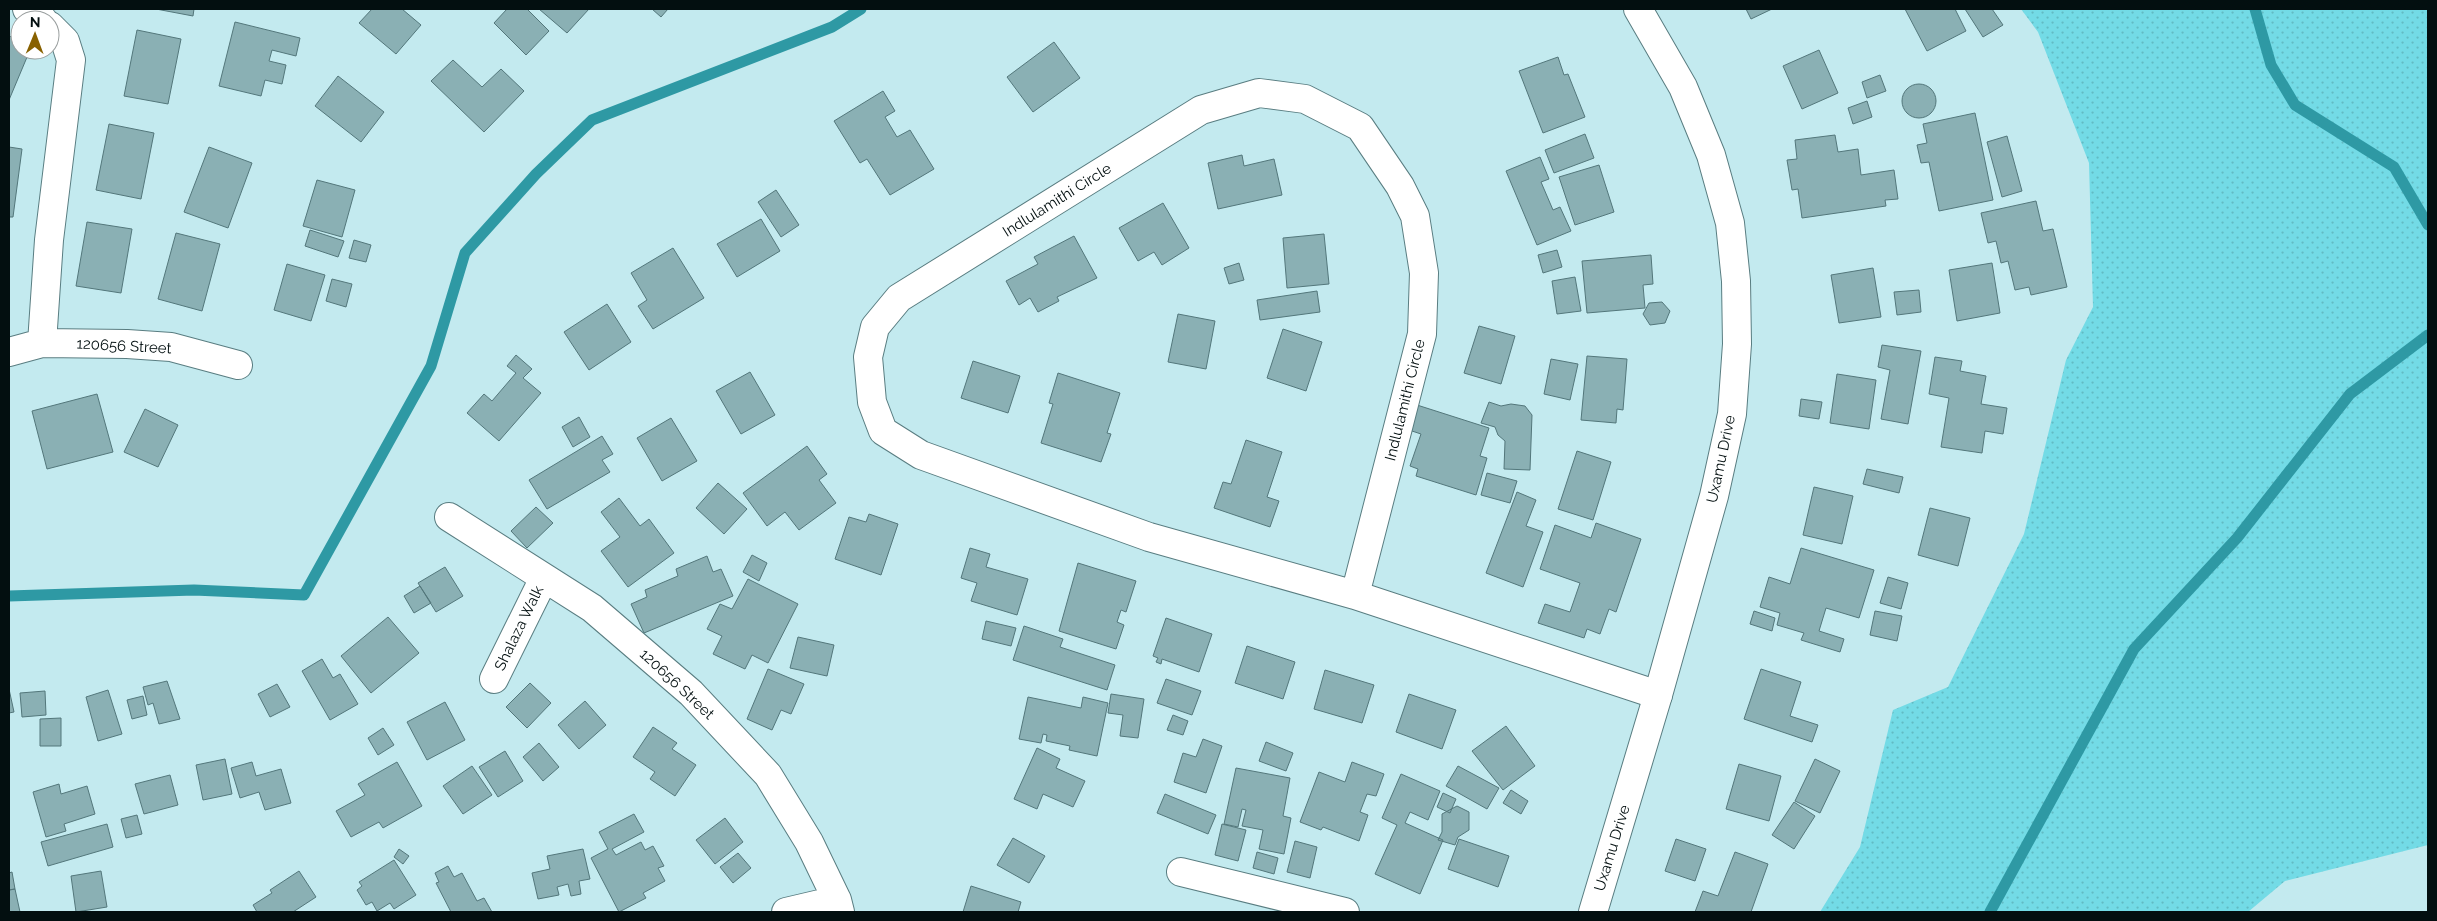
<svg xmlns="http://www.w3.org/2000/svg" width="2437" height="921" viewBox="0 0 2437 921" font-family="Raleway,sans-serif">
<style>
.grass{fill:url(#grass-dots)}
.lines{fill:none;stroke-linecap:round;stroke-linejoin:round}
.stream{stroke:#2e99a4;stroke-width:11}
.building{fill:#8ab0b4;stroke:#53777b}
.minor-casing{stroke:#597d81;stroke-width:30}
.tertiary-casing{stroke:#597d81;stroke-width:30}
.minor{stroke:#fff;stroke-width:28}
.tertiary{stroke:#fff;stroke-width:28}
.labels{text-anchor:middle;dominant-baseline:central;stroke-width:5;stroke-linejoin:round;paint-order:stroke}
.street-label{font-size:15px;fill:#030f10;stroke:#fff}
</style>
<defs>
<pattern id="grass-dots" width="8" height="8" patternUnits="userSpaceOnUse" patternTransform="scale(1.25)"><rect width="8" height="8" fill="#73dbe6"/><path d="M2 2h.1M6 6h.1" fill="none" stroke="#62bbc4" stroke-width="1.8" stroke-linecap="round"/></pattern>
</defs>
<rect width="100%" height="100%" fill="#c3eaef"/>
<!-- grass -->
<path class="grass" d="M2021,9H2428V845L2285,881L2248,912H1820L1860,847L1893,710L1948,687L2024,534L2066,360L2093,307L2089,163L2038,32Z"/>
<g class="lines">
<!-- stream -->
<path class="stream" d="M2255,9L2271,65L2295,105L2394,167L2428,225
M9,596L194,590L304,595L431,366L465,253L536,174L592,120L832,27L861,9
M1990,912L2134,649L2237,538L2350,394L2428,335"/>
</g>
<!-- building -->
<path class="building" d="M156,9H194L193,16Z
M372,9H402L421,25L396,54L359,23Z
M507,9H527L549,31L526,55L494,23Z
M539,9H589L567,33Z
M652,9H668L661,17Z
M1746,9H1772L1751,19Z
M1905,9H1955L1966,31L1927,51Z
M1965,9H1992L2003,25L1983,37Z
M235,22L300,38L296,56L272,50L269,61L286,65L282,84L265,80L261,96L219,86Z
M137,30L181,39L168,104L124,96Z
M9,36L20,40V50H30L9,100Z
M1054,42L1080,78L1033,112L1007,77Z
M1819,50L1838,93L1802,109L1783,66Z
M1558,57L1564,75L1568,74L1585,117L1543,133L1519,71Z
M453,60L482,87L501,69L524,91L484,132L431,81Z
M1880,75L1886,91L1867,98L1862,82Z
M338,76L384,112L361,142L315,106Z
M1902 101a17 17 0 1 1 34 0a17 17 0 1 1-34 0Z
M883,91L895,111L885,117L897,137L910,130L934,169L890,195L867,159L860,163L834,121Z
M1867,101L1872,117L1853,124L1848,108Z
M1975,113L1993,200L1939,211L1929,162L1921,163L1917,145L1927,143L1923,124Z
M109,124L154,133L141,199L96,190Z
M1585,134L1594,158L1554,173L1545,150Z
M1835,135L1838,152L1858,149L1861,175L1894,170L1898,199L1885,200L1886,206L1802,218L1798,189L1792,190L1787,160L1797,159L1795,140Z
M2007,136L2022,191L2002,197L1987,142Z
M9,147L22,149L13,217H9Z
M209,147L252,163L228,228L184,212Z
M1242,155L1244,166L1274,159L1282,195L1218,209L1208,163Z
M1540,157L1549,179L1541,182L1553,210L1560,207L1571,231L1537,245L1506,171Z
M1599,165L1614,212L1575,225L1559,177Z
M317,180L355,190L342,237L303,226Z
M776,190L799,225L781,237L758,202Z
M2036,201L2043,231L2053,229L2067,287L2031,295L2029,287L2015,290L2008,261L2001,263L1996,241L1988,243L1981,213Z
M1163,203L1189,248L1162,265L1154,252L1138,261L1119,228Z
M761,219L780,251L737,277L717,244Z
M87,222L132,229L121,293L76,286Z
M310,230L344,241L338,257L305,246Z
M176,233L220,244L202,311L158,299Z
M1324,234L1329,284L1287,288L1283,238Z
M1074,236L1097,278L1057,297L1059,301L1038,312L1030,298L1019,305L1006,281L1038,264L1034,257Z
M354,240L371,245L366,262L349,258Z
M673,248L704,298L653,329L638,306L647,300L631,273Z
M1557,250L1562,267L1543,273L1538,255Z
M1651,255L1653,284L1643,285L1645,308L1587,313L1582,261Z
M1239,263L1244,280L1229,284L1224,268Z
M1992,263L2000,313L1957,321L1949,270Z
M287,264L325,275L311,321L274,310Z
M1873,268L1881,317L1839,323L1831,275Z
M1575,277L1581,311L1557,314L1552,281Z
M332,279L352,284L346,307L326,301Z
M1919,290L1921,312L1897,315L1894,292Z
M1317,291L1320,312L1260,320L1257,300Z
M1662,302L1670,311L1665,323L1650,325L1643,314L1649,303Z
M607,304L631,342L589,370L564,332Z
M1178,314L1215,321L1206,369L1168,362Z
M1479,326L1515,336L1501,384L1464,373Z
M1283,329L1322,342L1306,391L1267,378Z
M1882,345L1921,351L1908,424L1881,419L1890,370L1878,367Z
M516,355L532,369L523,378L541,393L499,441L467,413L484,394L492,401L516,373L507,366Z
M1587,356L1627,359L1623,410L1617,409L1616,423L1581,420Z
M1935,357L1962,361L1960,371L1986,376L1981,404L2007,408L2003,434L1985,431L1982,453L1941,447L1949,398L1929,394Z
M1551,359L1578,364L1570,400L1544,394Z
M973,361L1020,376L1008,413L961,398Z
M750,372L775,415L741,434L716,391Z
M1058,373L1120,393L1107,433L1111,434L1101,462L1041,443L1053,404L1049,403Z
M1837,374L1876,380L1869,429L1830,423Z
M97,394L113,452L47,469L32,411Z
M1801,399L1822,402L1819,419L1799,416Z
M1489,402L1501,406L1511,404L1525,406L1532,415L1530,470L1504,469L1505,441L1498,435L1495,427L1481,423Z
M1417,405L1489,428L1480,456L1487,458L1476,495L1416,476L1418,469L1410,466L1421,434L1409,430Z
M145,409L178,425L158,467L124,452Z
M579,417L590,437L573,447L562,427Z
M671,418L697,461L662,481L637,438Z
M602,436L613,454L602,460L610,472L547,509L529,480Z
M1246,440L1282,452L1267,497L1279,501L1270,527L1214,508L1223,482L1231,484Z
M807,446L827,474L819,480L836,503L799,530L785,512L767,526L743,493Z
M1577,451L1611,462L1593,520L1558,509Z
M1867,469L1903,477L1899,493L1863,484Z
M1487,473L1517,481L1510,503L1481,495Z
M718,483L747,509L724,534L696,508Z
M1814,487L1853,496L1842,544L1803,535Z
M1517,492L1536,500L1526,526L1543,532L1523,587L1486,573Z
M619,498L640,526L649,519L674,553L628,587L601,551L620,537L601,512Z
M536,507L553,523L527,548L511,531Z
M1930,508L1970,518L1958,566L1918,555Z
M869,514L898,524L881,575L835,559L849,517L866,522Z
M1596,523L1641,539L1616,612L1609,609L1600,634L1587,629L1584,638L1538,623L1545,604L1570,612L1580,583L1540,569L1555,525L1591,538Z
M970,548L990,554L986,567L1028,579L1017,615L971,601L977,583L961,578Z
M1801,548L1874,570L1859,618L1826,608L1819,631L1844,639L1840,652L1801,640L1804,633L1777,625L1780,613L1760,607L1769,577L1790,584Z
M752,555L767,563L759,581L743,572Z
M707,556L713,572L721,569L733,596L644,633L631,604L647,597L645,590L678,576L676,569Z
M1078,563L1136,581L1126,612L1121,610L1117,622L1124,625L1116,649L1059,631Z
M445,567L463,596L436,612L418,583Z
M1888,577L1908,583L1901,609L1880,603Z
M748,579L798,604L768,663L752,655L745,669L713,654L722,636L707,629L720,604L732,609Z
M420,586L431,603L414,613L404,596Z
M1754,611L1775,618L1772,631L1750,624Z
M1875,611L1902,616L1897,641L1870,635Z
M388,617L419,653L371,693L341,656Z
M1166,618L1212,634L1199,672L1162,659L1161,664L1156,662L1158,658L1153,656Z
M986,621L1016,628L1011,646L982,639Z
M1024,626L1063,639L1060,647L1115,665L1107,690L1013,660Z
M798,637L834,645L827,676L790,668Z
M1247,646L1295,662L1283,699L1235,683Z
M322,659L333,678L340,674L358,704L330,720L302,671Z
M768,669L804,684L791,714L781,710L772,730L747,719Z
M1761,669L1801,682L1790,716L1818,725L1812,742L1744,719Z
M1325,670L1374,685L1362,723L1314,709Z
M1166,679L1201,691L1192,715L1157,703Z
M167,681L180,719L159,724L153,703L148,705L143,687Z
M530,683L551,703L527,728L506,707Z
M277,684L290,707L270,717L258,694Z
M9,689L14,712L9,713Z
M108,690L122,734L98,741L86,697Z
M45,691L46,715L22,717L20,693Z
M1111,694L1144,699L1138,738L1120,736L1123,715L1108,713Z
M1409,694L1456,710L1442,749L1396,732Z
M143,696L147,715L132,719L127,700Z
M1028,697L1081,708L1083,697L1108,703L1097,756L1069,750L1070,746L1046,741L1047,735L1043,734L1041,743L1019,739Z
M585,701L606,725L579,749L558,725Z
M445,702L465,740L427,760L407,722Z
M1173,715L1188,721L1183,735L1167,730Z
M61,718V746H40V719Z
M1506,726L1535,766L1503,790L1472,751Z
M653,727L677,743L672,749L696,765L675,796L650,779L655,772L633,757Z
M383,728L394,745L378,755L368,738Z
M1203,739L1222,746L1206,793L1174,782L1183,753L1196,757Z
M1266,742L1293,753L1286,771L1259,761Z
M539,743L559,767L543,781L523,757Z
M1037,748L1060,759L1056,768L1085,781L1073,807L1043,794L1037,809L1014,799Z
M505,751L523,781L498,797L479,767Z
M225,759L232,794L203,800L196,765Z
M1815,759L1840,771L1820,813L1795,801Z
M252,762L256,776L281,769L291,803L265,810L259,792L240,798L231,768Z
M397,762L422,806L383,828L379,822L351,837L336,811L365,795L358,784Z
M1352,762L1384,774L1376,796L1367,794L1360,812L1368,815L1359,841L1323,827L1321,830L1300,822L1319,772L1345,782Z
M1739,764L1781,776L1769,821L1726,809Z
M472,766L492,795L463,814L443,786Z
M1458,766L1499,788L1487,809L1446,786Z
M1236,768L1290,778L1283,816L1291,818L1284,854L1259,849L1263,830L1242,826L1246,810L1242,809L1238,827L1224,824Z
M1401,774L1440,791L1428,820L1410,812L1405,823L1443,840L1420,894L1375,874L1397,825L1382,818Z
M170,775L178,805L144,814L135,784Z
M59,784L61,794L87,786L95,814L64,824L66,831L46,837L33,792Z
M1511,790L1528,801L1521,814L1503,803Z
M1443,793L1456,799L1450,813L1437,807Z
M1165,794L1216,815L1208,834L1157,813Z
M1794,802L1815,816L1794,849L1772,835Z
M1457,806L1469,812V830L1458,837L1455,845L1438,840L1442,832V814Z
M634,814L644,832L612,849L616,855L641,842L645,850L653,846L664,866L658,868L665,881L643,893L646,898L619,912L591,858L608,849L599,832Z
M137,815L142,834L126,838L121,819Z
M725,818L743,842L715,864L696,840Z
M107,824L113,847L48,866L41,842Z
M1222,824L1246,830L1238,861L1215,855Z
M1013,838L1045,856L1029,883L997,865Z
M1459,839L1509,856L1498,887L1448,869Z
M1676,839L1706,849L1695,881L1665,871Z
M1295,841L1317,847L1310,878L1287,872Z
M399,849L409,856L403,864L394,857Z
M583,849L590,879L579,881L581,894L571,896L568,884L557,887L559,895L538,899L532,873L550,869L547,856Z
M1257,852L1278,858L1274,874L1253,868Z
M1735,852L1768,864L1751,912H1695L1703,891L1718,896Z
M738,853L751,868L733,883L720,867Z
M394,860L416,895L394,909L390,903L377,911L372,902L366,905L357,890L362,886L359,882Z
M448,866L454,877L462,873L477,901L484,898L492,912H451L436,883L439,882L435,873Z
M101,871L107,907L76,912L71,876Z
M299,871L316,897L293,912H257L253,905L272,893L270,890Z
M12,872L15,889L9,890V873Z
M971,886L1021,902L1018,912H963Z
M15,889L20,912H9V890Z"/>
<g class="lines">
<defs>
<path id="minor" d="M27,9L43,20
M42,343L49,240L71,60L65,41L50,26
M9,352L42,343L127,344L171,347L238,365
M449,517L592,608L691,693L768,775L809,842L837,900L840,912
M1355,595L1422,334L1424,273L1415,216L1400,186L1360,127L1305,99L1259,93L1201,110L899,298L875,327L868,357L872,402L883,431L921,455L1149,537L1355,595L1658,695
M494,679L544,578
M1181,872L1345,912
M786,912L837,900"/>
<path id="tertiary" d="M1593,912L1658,695L1714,496L1732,414L1737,344L1736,281L1730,223L1711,155L1683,87L1638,9"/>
</defs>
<!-- minor casing -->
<use href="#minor" class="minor-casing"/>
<!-- tertiary casing -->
<use href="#tertiary" class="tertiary-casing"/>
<!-- minor -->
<use href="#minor" class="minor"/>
<!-- tertiary -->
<use href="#tertiary" class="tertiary"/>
</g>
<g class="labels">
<!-- street labels -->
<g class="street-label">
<text transform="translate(1057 200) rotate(-32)">Indlulamithi Circle</text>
<text transform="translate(124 346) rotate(3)">120656 Street</text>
<text transform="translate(1405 400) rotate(-76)">Indlulamithi Circle</text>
<text transform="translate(1721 459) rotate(-78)">Uxamu Drive</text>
<text transform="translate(519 628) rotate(-64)">Shalaza Walk</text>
<text transform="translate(677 684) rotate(43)">120656 Street</text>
<text transform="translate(1612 848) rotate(-73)">Uxamu Drive</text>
</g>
</g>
<!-- border -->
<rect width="2437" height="921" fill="none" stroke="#030f10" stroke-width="20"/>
<!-- north arrow -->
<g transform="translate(35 35) rotate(1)"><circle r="24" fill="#ffffff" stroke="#9a9f9f"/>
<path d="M0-4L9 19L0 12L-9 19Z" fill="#886100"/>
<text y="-8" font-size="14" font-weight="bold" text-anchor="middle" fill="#030f10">N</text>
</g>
</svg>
